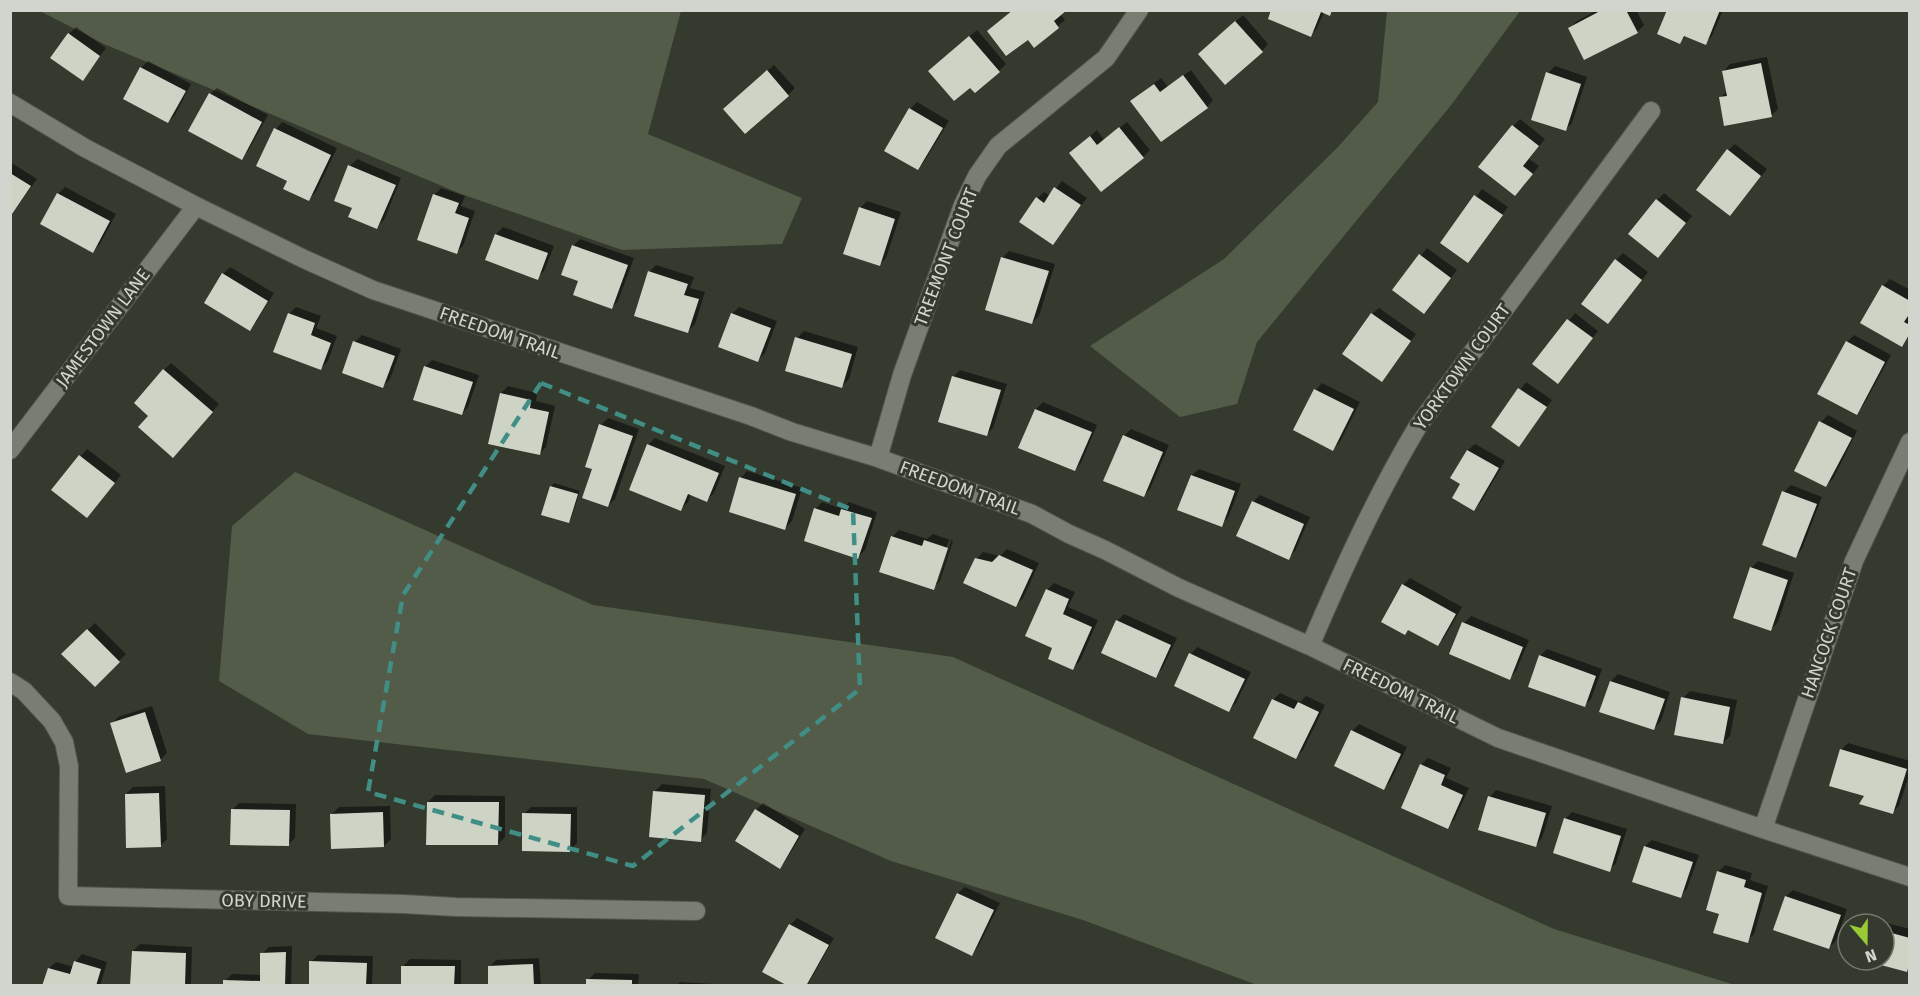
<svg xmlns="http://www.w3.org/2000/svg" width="1920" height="996" viewBox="0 0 1920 996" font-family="'Fira Sans',sans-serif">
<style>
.green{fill:#535c48}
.shadow{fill:#0007;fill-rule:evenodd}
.building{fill:#cdd4c6}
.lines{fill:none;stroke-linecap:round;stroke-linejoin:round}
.minor-casing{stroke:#52574e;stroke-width:20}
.minor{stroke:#787e71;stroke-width:18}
.marked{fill:none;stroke:#408e86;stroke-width:4.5;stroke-dasharray:12 8;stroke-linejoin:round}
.labels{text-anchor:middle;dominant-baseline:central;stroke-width:6;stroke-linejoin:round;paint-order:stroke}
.street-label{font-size:18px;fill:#d1d5ce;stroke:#353a2f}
</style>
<rect width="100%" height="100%" fill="#353a2f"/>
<!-- green -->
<path class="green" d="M40,11H681L648,134L802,198L782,244L622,250L461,194L104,44Z
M1387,11H1520L1452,104L1257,342L1237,404L1180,417L1090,346L1224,259L1337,148L1378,102Z
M295,472L593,605L953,657L1554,929L1735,985H1257L1083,920L891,861L704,779L308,734L219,681L232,526Z"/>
<!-- shadow -->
<path class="shadow" d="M1273,10H1333L1329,14L1324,12L1317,28L1311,35Z
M1598,10H1636L1644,25L1637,32L1570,28L1577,21Z
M1668,10H1723L1712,36L1705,43L1687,35L1680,42Z
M1060,14L1065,20L1034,46L1028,38Z
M1243,15L1268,44L1262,51L1206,47Z
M76,27L106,48L83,79L69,34Z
M977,30L1006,64L999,71L937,64Z
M1767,57L1778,109L1771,116L1720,98L1728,90L1724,71L1730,64Z
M148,61L191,84L175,115L168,122L141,68Z
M774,65L795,88L788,95L732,102Z
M1555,66L1587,77L1572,123L1565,130L1548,73Z
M1191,70L1213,100L1207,107L1139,95L1161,78L1168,87Z
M217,88L268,115L248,151L241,158L210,94Z
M917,102L949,121L924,162L917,169L910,109Z
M1520,119L1545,139L1529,159L1539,166L1522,188L1513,126Z
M282,122L337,148L316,192L309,199L289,180L276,129Z
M1127,122L1150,150L1143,157L1071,153L1097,130L1104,140Z
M1735,144L1767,169L1736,207L1728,150Z
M357,159L401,178L384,220L377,227L350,166Z
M10,162L37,179L10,217Z
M1062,181L1087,198L1052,243L1038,198L1044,192L1050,196Z
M65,187L116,214L100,244L93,251L42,224L58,194Z
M441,188L465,196L461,206L475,211L463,246L456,252L434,195Z
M1482,189L1508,207L1468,261L1442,243Z
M1664,193L1692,216L1664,250L1657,200Z
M867,201L901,212L886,258L879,265L860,208Z
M503,227L554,246L544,271L537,278L487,259L496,234Z
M580,239L634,258L618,301L611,308L580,280L573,246Z
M1427,248L1457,270L1430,305L1394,289Z
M1009,251L1055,264L1039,316L1032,323L1002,258Z
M1623,253L1648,272L1614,316L1616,260Z
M656,265L694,277L690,288L705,292L695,324L688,331L649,272Z
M230,267L274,293L256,322L250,329L223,274Z
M1890,279L1910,290V336L1901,345L1883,286Z
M296,307L321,316L316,328L337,336L328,361L321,368L289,314Z
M739,307L777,321L765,353L758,360L732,314Z
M1379,308L1416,334L1382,381L1372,314Z
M1575,313L1598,331L1565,375L1534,364Z
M804,331L858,347L849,379L842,386L797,338Z
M362,335L401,349L390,379L383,386L355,342Z
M1854,335L1891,355L1863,406L1856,413L1847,342Z
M432,360L479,375L468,407L462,414L425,367Z
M171,363L219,404L180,449L150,415L164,370Z
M960,370L1007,384L993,428L987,434L953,377Z
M1526,382L1552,400L1519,445L1493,427Z
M1322,383L1360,402L1340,442L1333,449L1316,390Z
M508,386L537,393L536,401L555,406L546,447L539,454L501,393Z
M1043,402L1097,425L1081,463L1075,469L1020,447L1036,409Z
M1828,415L1857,431L1833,479L1826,485L1821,422Z
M608,418L639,429L615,499L608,506L594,468L601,425Z
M1131,429L1169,445L1150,489L1143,496L1124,436Z
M655,438L725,466L714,493L707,500L691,494L688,502L681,509L648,445Z
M1475,444L1505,461L1481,502L1474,509L1462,484L1452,478L1468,450Z
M87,449L121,475L94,509L53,489Z
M1199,469L1241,484L1228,518L1221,525L1192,475Z
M747,471L802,488L792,521L785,528L741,478Z
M554,483L580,491L571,519L568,522L551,486Z
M1791,485L1822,497L1802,549L1796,556L1784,492Z
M1260,495L1310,517L1295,551L1288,558L1253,502Z
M822,502L843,509L849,502L877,512L865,550L858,557L816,509Z
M899,530L927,539L933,534L953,541L940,581L933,588L892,537ZM949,540L951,541L938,582H935Z
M1007,549L1039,563L1023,598L1016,605L976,559L983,552L1000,556Z
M1758,561L1794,573L1778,622L1771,629L1751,568Z
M1410,578L1462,607L1444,638L1437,644L1403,585Z
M1054,583L1075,592L1068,607L1098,620L1080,661L1073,668L1054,647L1047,590Z
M1124,614L1177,638L1162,669L1155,676L1117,621Z
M1471,616L1529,640L1516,671L1510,678L1464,623Z
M95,623L126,654L95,685L63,654Z
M1197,647L1251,672L1236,703L1229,710L1191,654Z
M1547,649L1602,669L1591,699L1584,706L1540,656Z
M1618,674L1670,692L1661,721L1654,728L1611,681Z
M1690,691L1737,700L1730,736L1723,743L1683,698Z
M1280,693L1300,702L1306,696L1325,705L1303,750L1296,757L1255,738L1273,700Z
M152,706L167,753L160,760L112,724L118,717Z
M1359,724L1407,747L1390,782L1383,788L1352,731Z
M1848,743L1910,761V772L1899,806L1893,812L1866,796L1841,750Z
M1428,758L1451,768L1446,778L1469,788L1454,820L1447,827L1421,765Z
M662,784L711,789L707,833L700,840L655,791Z
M165,786L167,839L160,846L126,794L133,787Z
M1496,790L1552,806L1542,838L1536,845L1490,797Z
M435,795L505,796V837L498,844L428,802Z
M239,803L296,804L295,838L288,845L232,810Z
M763,803L805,829L786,860L779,867L756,810Z
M390,806L391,839L384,846L332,814L339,807Z
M531,807H577V843L570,850L524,814Z
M1572,812L1627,829L1616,863L1609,870L1565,819Z
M1652,840L1699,855L1687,889L1680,896L1645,846Z
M1725,865L1752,873L1750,880L1768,886L1754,934L1747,941L1721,913L1718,872Z
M965,887L1000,903L978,947L972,954L937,938L958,893Z
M1793,890L1847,909L1836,941L1829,947L1786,896Z
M1860,916L1910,929V967L1906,970L1869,960H1884V924H1853Z
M797,918L834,938L807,986H791L764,971L790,925Z
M1848,941V954L1845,953Z
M140,944L192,947L191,983L188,986H131L133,951Z
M292,946L291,986H225V981L232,974L261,975L262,954L269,947Z
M82,954L107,962L100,986H44L49,968L56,962L74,967L76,961Z
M318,955L373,956L372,986H310L311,962Z
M539,958L541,986H490L489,967L496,960Z
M410,959L461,960V986H402L403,966Z
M595,973L639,974L638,986H588V980Z
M680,982L732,985V986H676Z"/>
<!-- building -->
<path class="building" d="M1013,10H1067L1054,21L1059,28L1034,48L1028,40L1006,56L987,31Z
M1271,10H1332L1330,16L1321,12L1311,37L1268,19Z
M1602,10H1626L1638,33L1584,60L1568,28Z
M1667,10H1720L1706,45L1684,36L1680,44L1657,34Z
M1235,21L1263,52L1225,85L1198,54Z
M68,33L100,56L83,81L50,58Z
M969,36L1000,72L975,93L970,88L954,101L928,71Z
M1761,63L1772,117L1724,126L1719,97L1727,96L1722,71Z
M140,67L186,91L168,123L123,99Z
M767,70L789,96L745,134L723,109Z
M1546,72L1581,84L1566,131L1531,120Z
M1183,75L1208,108L1161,142L1130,101L1154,84L1160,92Z
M209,93L262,122L242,160L188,131Z
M909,108L943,128L918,170L884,151Z
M1512,125L1539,146L1523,166L1533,174L1515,196L1478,167Z
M1119,127L1144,158L1101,192L1069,153L1090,136L1097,145Z
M274,128L331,155L309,201L283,189L287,181L256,166Z
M1727,149L1761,176L1730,216L1696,190Z
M348,165L396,185L377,229L348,217L352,208L334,201Z
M10,173L31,186L10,217Z
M1054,187L1081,205L1053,245L1019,222L1036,197L1044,203Z
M57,193L110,221L93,253L40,224Z
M433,194L459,203L455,213L469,218L457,254L417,240Z
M1474,195L1503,215L1468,263L1440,243Z
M1656,199L1686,223L1658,258L1628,234Z
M859,207L895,219L880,266L843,254Z
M495,234L548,253L538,280L485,260Z
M572,245L628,265L612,309L573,295L578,281L561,275Z
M1419,254L1451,278L1424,314L1392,290Z
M1001,257L1049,271L1032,324L985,310Z
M1615,259L1642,280L1608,324L1581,304Z
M648,271L688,284L684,295L699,299L688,333L634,316Z
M222,273L268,301L250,331L204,303Z
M1882,285L1910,301V313L1904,322L1910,325V333L1902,347L1860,323Z
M288,313L315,323L311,335L331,343L321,370L273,352Z
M731,313L771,328L758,362L718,347Z
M1371,313L1411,341L1382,382L1342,354Z
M1567,319L1593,338L1558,384L1532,364Z
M795,337L852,354L842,388L785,371Z
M353,341L395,356L383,388L342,373Z
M1846,341L1885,362L1857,415L1817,394Z
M424,366L473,382L462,415L413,400Z
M163,369L213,412L173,458L138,427L148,416L134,403Z
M952,376L1001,390L987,436L938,422Z
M1518,388L1547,407L1519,447L1491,427Z
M1314,389L1354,409L1333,451L1293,430Z
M500,393L531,400L530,408L549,412L540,455L488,444Z
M1035,409L1092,432L1075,471L1018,448Z
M1819,421L1852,438L1826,487L1794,471Z
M599,424L633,436L608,507L582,498L592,469L585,467Z
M1123,435L1163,452L1144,497L1103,481Z
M647,444L719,473L707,502L688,494L681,511L629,490Z
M1467,450L1499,468L1474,511L1452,498L1460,484L1450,478Z
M79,455L115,483L87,518L51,490Z
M1191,475L1235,491L1222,527L1177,510Z
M739,477L796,494L785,530L729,512Z
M550,486L578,494L569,523L541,515Z
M1782,491L1817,504L1796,558L1762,545Z
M1252,501L1304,524L1289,560L1236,536Z
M814,508L839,516L841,509L872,518L858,559L804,541Z
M891,536L922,546L924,540L948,548L934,590L879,572Z
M999,555L1033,570L1016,607L963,583L975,558L992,562Z
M1750,567L1788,580L1771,631L1733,618Z
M1402,584L1456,614L1438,646L1408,630L1405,635L1381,622Z
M1046,589L1069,599L1063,614L1092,627L1073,670L1048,659L1052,648L1025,636Z
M1116,620L1171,645L1156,678L1101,653Z
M1462,622L1523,647L1510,680L1449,654Z
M87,629L120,662L95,687L61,654Z
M1189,653L1245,679L1229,712L1174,686Z
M1539,655L1596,676L1585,707L1528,687Z
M1610,681L1665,699L1654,730L1599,712Z
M1681,697L1730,707L1723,744L1674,735Z
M1272,699L1294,709L1298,702L1319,712L1296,759L1253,738Z
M145,712L161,761L126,773L110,723Z
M1351,730L1401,754L1384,790L1334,766Z
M1840,749L1907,769L1893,814L1859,804L1864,796L1829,786Z
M1420,764L1445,775L1441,785L1463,795L1448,829L1401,808Z
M653,791L705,795L701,842L649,837Z
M159,793L161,847L126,848L125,794Z
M1488,796L1546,813L1536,847L1478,830Z
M427,802H499L498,845H426Z
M231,809L290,810L289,846L230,845Z
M755,809L799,836L780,869L735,841Z
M383,812L384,847L331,849L330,814Z
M522,813L571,814L570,852L522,851Z
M1564,818L1621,836L1610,872L1553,853Z
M1644,846L1693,862L1681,898L1632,882Z
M1717,871L1746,880L1744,887L1762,893L1748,943L1713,933L1719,914L1706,910Z
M957,893L994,910L972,956L935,938Z
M1785,896L1841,915L1829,949L1773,930Z
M789,924L829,945L806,986H788L762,972Z
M1884,931L1910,938V961L1907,972L1866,961L1884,960Z
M132,951L186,953L185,986H130Z
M286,952L285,986H223V980L260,981V953Z
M74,961L101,969L96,986H42L48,968L70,974Z
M309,961L367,963L366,986H309Z
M533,964L534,986H488V966Z
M401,966H455L454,986H401Z
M586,979L632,980V986H586Z"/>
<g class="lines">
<defs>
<path id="minor" d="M10,103L85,148L196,206L304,259L373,290L751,416L792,432L878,458L1032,514L1069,534L1105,550L1179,588L1310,646L1498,738L1763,829L1910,877
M10,450L196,206
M878,458L902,375L963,205L977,176L998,146L1106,58L1139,10
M1310,646C1342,571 1376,496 1418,426L1651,111
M10,682L24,691L52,721L64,742L69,766L68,896L403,904L456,907L696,911
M1763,829L1854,561L1910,442"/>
</defs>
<!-- minor casing -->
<use href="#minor" class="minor-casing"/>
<!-- minor -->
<use href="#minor" class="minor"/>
</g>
<!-- marked area -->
<path class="marked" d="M541,383L853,510L860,689L633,866L368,792L403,595Z"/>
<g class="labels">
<!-- street labels -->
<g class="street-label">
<text transform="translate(946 257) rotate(-69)">TREEMONT COURT</text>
<text transform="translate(103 328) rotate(-53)">JAMESTOWN LANE</text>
<text transform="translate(500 333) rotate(19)">FREEDOM TRAIL</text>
<text transform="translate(1462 367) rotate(-54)">YORKTOWN COURT</text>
<text transform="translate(960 488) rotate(20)">FREEDOM TRAIL</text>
<text transform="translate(1829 633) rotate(-71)">HANCOCK COURT</text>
<text transform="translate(1401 691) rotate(26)">FREEDOM TRAIL</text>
<text transform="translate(264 901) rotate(1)">OBY DRIVE</text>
</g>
</g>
<!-- border -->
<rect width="1920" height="996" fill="none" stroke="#d1d5ce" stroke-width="24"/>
<!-- north arrow -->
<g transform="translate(1866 942) rotate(160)"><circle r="28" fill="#353a2f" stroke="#73786f" stroke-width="1.5"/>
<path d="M0-4.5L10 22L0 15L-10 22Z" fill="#99cb36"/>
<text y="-9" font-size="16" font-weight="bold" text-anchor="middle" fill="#d1d5ce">N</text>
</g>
</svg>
